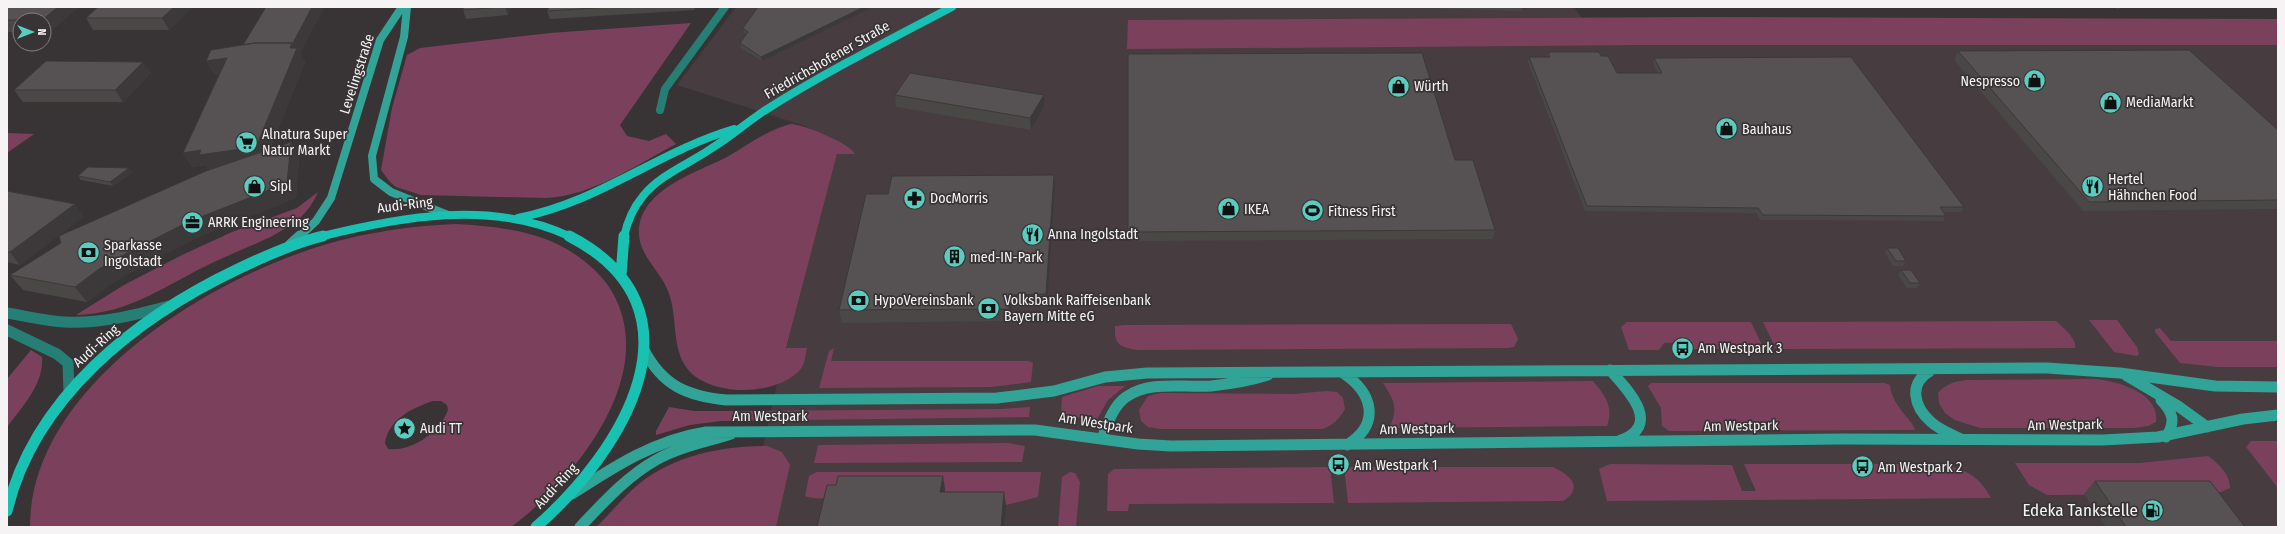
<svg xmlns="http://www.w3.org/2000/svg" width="2285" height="534" viewBox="0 0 2285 534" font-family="'Fira Sans Condensed',sans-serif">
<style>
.built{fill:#473c40}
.green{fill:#7b415c;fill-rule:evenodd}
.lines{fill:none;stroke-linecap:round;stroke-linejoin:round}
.street-far1{stroke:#267f75;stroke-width:8}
.street{stroke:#267f75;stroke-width:11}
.secondary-far1{stroke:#32a397;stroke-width:8}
.secondary{stroke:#32a397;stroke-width:11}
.primary-far1{stroke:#19c1b2;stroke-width:8}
.primary{stroke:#19c1b2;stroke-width:11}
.wall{fill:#4a4747}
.shaded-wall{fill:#3c393a}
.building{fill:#565253;stroke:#3c393a}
.labels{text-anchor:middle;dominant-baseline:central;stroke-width:3.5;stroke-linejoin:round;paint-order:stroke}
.street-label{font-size:14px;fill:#f6f3f4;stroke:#383435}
.poi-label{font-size:14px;fill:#f6f3f4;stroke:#383435;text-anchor:start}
.near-poi-label{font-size:17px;fill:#f6f3f4;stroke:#383435;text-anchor:end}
</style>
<rect width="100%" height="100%" fill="#383435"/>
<!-- built -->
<path class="built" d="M736,7H1574L1600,45L2278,40V527H745L779,375L837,154L855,153L847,147L805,126L677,85Z"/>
<!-- green -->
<path class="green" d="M1707,17L2278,19V45H1639L1127,49L1128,20Z
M691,23L620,125L627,136L649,141L666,134L676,144C636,165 592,196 546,198L421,195L396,187L390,182L381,170L392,108L407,55L420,48L550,33Z
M791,124C803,124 851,144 855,154H837L786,348H807C805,356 805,365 799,371C774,397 707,397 686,367C671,345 678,315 668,291C661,272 640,256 639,235C637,190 696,173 727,157C748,145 767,130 791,124Z
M7,133L34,134L7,153Z
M318,192C314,202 305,215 296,221C273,239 241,249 214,262C167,284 130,314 76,315L124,285L182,255L232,232L297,208Z
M455,224C490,226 526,229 559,245C579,255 599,271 611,290C661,373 576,479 511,527H30C30,387 208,279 327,244C369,232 411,226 455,224ZM433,401H441L447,405L448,410C440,432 412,452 388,449L385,443C389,419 412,408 433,401Z
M2089,320H2117L2137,347L2139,354L2137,356L2114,352Z
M2056,321C2062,326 2078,340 2075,348L1776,349L1763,322Z
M1627,322H1751L1764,349H1691L1688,342L1664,343L1659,350H1629L1621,327Z
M1511,324L1518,339L1514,347L1508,348L1137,350C1119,347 1114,344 1115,326L1124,325Z
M2160,328L2171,341H2278V367H2218L2180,363L2155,332V329Z
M834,348L831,361H1029L1033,363L1031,382L991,387L819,388L829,351Z
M31,350L42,357C44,384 22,407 7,427V379Z
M2097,379C2119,382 2160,393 2156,422L2148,426L2134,428H1980L1955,420L1945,413L1939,403L1938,393C1946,384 1953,382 1966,380Z
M1593,381C1605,395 1614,407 1607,426L1389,428C1399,408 1394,400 1383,383Z
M1651,383H1885L1890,385C1892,407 1914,421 1915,430L1669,431L1662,426L1661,408L1648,386Z
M1098,386H1125L1108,400L1096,421L1061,414L1062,397Z
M1326,391L1337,392L1343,398L1345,409C1339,419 1334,425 1322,429H1161L1148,427L1141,421L1139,410L1148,396L1160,393L1294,394Z
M669,407L694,411H724L1002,409L1030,407L1029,417L721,421L690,425L656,435V431Z
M2251,441H2278V488L2246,447Z
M1008,443L1025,446L1022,462L814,463L818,445Z
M767,446L782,452L790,465L776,527H596C611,513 624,496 640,483C676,455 722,446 767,446Z
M2208,456C2219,464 2230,474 2230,488L2221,492L2199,494L2047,495L2029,485L2015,463H2140Z
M1610,464L1732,465L1742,491H1756L1744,464H1935C1962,468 1978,473 1991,498L1607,501L1599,469Z
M1330,467L1334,503L1129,504L1128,511H1107L1108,474L1114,469Z
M1344,467H1553C1571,475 1584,488 1563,501L1348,503Z
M817,472H1041L1038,497L1006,505H943L945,489C920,491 823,504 805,496L809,476Z
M1070,472L1075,473L1080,482L1076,527H1058L1062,477Z"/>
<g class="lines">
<!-- street-far1 -->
<path class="street-far1" d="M660,110L665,89L725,7"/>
<!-- street -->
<path class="street" d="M7,313C26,316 45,321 65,322C100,324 135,315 169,306
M7,330L57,354L68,363L69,393"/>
<!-- secondary-far1 -->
<path class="secondary-far1" d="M407,7L404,37L372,156L374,179L391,192L448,215
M299,237L316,221L331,198L380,40L402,7"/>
<!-- secondary -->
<path class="secondary" d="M290,245L300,236
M644,350C663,386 687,396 726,400L997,398L1054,391L1105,377L1147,373L2047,368L2120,373L2215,386L2278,387
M1610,370C1629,391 1663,426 1619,441
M1930,371C1908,384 1914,407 1931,422C1940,430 1951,434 1961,439
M1343,373C1373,393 1381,424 1347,445
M2127,376L2178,406L2207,427
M2161,400C2173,412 2176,422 2166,437
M1102,439C1107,425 1113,406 1126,397C1150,380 1183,388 1211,386C1230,384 1249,381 1268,375
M572,494C615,466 655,440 706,432L1035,430L1138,444L1171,446L1840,439L2103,440L2158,437L2243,419L2278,415
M580,527C603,503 626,477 656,460C679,447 706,442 731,434"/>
<!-- primary-far1 -->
<path class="primary-far1" d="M518,218C600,202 657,152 734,129
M319,237C399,217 492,199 571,237
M624,237C627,222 633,208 643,196C661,174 689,164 712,148C730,137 746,123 764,111C824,73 889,40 952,7"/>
<!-- primary -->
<path class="primary" d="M621,275L624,236
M7,511C34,397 137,317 238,269C265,256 294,243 323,236
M536,527C623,451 711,309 569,236"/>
</g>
<!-- wall -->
<path class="wall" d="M7,7H79L49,32H44V20H20V32H7Z
M98,7H193L169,30H93L86,18Z
M266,7H324L300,53L305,62L270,149L291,142L299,157L296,198L198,237L138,268L111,284L87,302L23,290L10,275L212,169H208L206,165L192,167L183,153L219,74L214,75L243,45Z
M464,7H511L508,15L466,19L463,10Z
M549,7H696L694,10L550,19L547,11Z
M873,7L762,61L741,48L740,43L746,34L744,32L743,28Z
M1424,7H1531L1522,11L1426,8Z
M2113,7H2121L2118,9Z
M1958,51L2278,130V209L2083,211L1954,60Z
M1548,52L1601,56L1617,73H1658L1653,63L1654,58L1964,207L1961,212H1943L1946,216L1943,221L1760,220L1756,213L1585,211L1528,62L1529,57H1547Z
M1128,54L1455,160L1495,230L1493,239L1128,241Z
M151,73L123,102H23L14,90Z
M895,95L1044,107L1031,130L896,107Z
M133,172L113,186L81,180L78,176Z
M1054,175L1055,187L1047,307H1012L1011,321L842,323L839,310L888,194Z
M7,191L84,216L20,265L7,262Z
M1887,248L1906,261L1903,266H1893L1885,253Z
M1901,270L1920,283L1917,288H1907L1898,275Z
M2095,481L2245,527H2106L2084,494Z"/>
<!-- shaded-wall -->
<path class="shaded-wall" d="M58,7H79L49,32L44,25V20H42Z
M174,7H193L169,30L162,18Z
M312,7H324L300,53L305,62L265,161L208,169L206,165L192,167L183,153L290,48Z
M505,7H511L508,15Z
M864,7H873L762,61L761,57Z
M1523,7H1531L1522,11Z
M227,58L235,72L214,75L206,61Z
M143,62L151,73L123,102L115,90Z
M1044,95V107L1031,130L1030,118Z
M291,142L299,157L296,198L198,237L138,268L111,284L87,302L75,287L99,269Z
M129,168L133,172L113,186L110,182Z
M1054,175L1055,187L1047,307L1046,294Z
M75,204L84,216L20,265L10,252Z
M1010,295L1012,307L1011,321L1009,309Z
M943,476L945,489L943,505L940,492Z
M1004,492L1006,505L1004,527H1001Z"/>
<!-- building -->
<path class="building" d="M7,7H58L42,20H7Z
M98,7H174L162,18H86Z
M266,7H312L293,43H254L243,45Z
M464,7H502L463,10Z
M549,7H610L547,11Z
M758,7H864L761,57L740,43L748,32L743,28Z
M254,43H292L290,48H297L256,147L199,155L201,150L183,153L227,58L206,61L211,50Z
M2189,50L2278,130V200L2089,202L1958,51Z
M1548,52H1599L1601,56H1608L1617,73H1662L1654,58L1851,57L1964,207H1940L1946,216L1763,215L1758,208L1587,206L1529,57H1550Z
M1422,53L1455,160H1473L1495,230L1128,232V54Z
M46,61L143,62L115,90H14Z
M910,73L1044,95L1030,118L895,95Z
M291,142L287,183L188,222L127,253L99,269L75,287L10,275L61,243L59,236L206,171Z
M88,167L129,168L110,182L78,176Z
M1054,175L1046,294L1010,295L1009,309L839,310L866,194H888L892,176Z
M7,191L75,204L10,252H7Z
M1887,248H1898L1906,261H1896Z
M1901,270H1911L1920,283H1910Z
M838,476H943L940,492H1004L1001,527H817L827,485H836Z
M2095,481H2210L2245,527H2126Z"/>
<!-- icons -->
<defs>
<symbol id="shop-disc" viewBox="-11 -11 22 22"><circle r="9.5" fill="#58cec0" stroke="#383435"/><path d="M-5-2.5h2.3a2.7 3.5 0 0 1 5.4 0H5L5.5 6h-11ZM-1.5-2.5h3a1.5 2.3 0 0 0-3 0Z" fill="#111"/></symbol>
<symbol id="supermarket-disc" viewBox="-11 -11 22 22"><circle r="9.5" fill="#58cec0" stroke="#383435"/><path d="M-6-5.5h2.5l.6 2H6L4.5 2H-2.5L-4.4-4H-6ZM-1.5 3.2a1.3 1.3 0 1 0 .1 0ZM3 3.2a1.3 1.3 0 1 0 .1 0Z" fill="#111"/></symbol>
<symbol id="restaurant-disc" viewBox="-11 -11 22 22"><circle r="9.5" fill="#58cec0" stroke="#383435"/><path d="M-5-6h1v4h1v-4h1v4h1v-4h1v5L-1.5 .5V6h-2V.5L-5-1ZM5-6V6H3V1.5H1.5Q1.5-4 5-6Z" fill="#111"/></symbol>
<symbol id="pharmacy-disc" viewBox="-11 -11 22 22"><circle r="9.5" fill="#58cec0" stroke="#383435"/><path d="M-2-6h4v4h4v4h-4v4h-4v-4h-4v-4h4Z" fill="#111"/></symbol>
<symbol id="stadium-disc" viewBox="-11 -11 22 22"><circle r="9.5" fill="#58cec0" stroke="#383435"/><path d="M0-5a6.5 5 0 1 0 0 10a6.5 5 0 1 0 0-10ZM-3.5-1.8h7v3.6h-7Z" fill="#111"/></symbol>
<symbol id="office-disc" viewBox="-11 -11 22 22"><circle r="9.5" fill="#58cec0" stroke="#383435"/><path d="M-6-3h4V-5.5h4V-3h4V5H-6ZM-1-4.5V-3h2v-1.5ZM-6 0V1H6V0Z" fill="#111"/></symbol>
<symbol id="bank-disc" viewBox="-11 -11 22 22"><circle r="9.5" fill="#58cec0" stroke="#383435"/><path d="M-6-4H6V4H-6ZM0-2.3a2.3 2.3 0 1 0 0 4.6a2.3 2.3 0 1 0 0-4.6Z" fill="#111"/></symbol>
<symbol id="building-disc" viewBox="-11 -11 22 22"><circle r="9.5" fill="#58cec0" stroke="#383435"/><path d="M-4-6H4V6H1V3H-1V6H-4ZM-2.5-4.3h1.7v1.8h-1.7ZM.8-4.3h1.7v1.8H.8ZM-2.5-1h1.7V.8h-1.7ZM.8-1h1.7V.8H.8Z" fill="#111"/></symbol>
<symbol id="bus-disc" viewBox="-11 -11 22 22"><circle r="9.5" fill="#58cec0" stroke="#383435"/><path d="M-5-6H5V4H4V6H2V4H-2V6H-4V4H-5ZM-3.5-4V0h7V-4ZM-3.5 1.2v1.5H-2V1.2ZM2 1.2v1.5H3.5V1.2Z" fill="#111"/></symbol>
<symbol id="sight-disc" viewBox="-11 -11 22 22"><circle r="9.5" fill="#58cec0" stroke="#383435"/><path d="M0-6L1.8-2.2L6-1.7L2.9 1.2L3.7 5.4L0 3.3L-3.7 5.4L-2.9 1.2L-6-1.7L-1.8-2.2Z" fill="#111"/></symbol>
<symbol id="fuel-disc" viewBox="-11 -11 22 22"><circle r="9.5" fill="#58cec0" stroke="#383435"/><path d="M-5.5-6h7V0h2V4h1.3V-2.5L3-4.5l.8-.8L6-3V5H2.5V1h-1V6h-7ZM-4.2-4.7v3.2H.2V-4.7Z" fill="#111"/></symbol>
</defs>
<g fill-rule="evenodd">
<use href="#shop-disc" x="2022" y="68" width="25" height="25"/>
<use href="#shop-disc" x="1386" y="74" width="25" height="25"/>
<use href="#shop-disc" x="2098" y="90" width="25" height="25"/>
<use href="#shop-disc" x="1714" y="116" width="25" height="25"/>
<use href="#supermarket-disc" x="234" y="130" width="25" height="25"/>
<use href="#shop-disc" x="242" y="174" width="25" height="25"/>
<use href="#restaurant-disc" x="2080" y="174" width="25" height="25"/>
<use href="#pharmacy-disc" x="902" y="186" width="25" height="25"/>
<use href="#shop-disc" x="1216" y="196" width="25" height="25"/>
<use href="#stadium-disc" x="1300" y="198" width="25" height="25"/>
<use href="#office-disc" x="180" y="210" width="25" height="25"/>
<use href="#restaurant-disc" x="1020" y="222" width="25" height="25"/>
<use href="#bank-disc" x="76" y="240" width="25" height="25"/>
<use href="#building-disc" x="942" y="244" width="25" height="25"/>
<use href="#bank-disc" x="846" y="288" width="25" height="25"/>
<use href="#bank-disc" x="976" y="296" width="25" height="25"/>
<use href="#bus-disc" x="1670" y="336" width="25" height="25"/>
<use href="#sight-disc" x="392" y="416" width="25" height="25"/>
<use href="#bus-disc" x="1326" y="452" width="25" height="25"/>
<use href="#bus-disc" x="1850" y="454" width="25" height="25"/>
<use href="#fuel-disc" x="2140" y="498" width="25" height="25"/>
</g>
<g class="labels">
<!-- street labels -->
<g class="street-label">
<text transform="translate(827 60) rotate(-30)">Friedrichshofener Straße</text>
<text transform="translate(357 74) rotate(-72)">Levelingstraße</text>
<text transform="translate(405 205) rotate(-7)">Audi-Ring</text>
<text transform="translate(96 346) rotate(-42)">Audi-Ring</text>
<text x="770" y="416">Am Westpark</text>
<text transform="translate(1096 423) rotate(9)">Am Westpark</text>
<text transform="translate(2065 425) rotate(-1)">Am Westpark</text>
<text transform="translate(1741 426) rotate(-1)">Am Westpark</text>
<text transform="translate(1417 429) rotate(-1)">Am Westpark</text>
<text transform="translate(556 486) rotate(-47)">Audi-Ring</text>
</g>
<!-- poi labels -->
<g class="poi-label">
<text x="2020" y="81" text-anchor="end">Nespresso</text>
<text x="1414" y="86">Würth</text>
<text x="2126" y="102">MediaMarkt</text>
<text x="1742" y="129">Bauhaus</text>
<text x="262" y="134">Alnatura Super<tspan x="262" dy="16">Natur Markt</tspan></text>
<text x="2108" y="179">Hertel<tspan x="2108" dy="16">Hähnchen Food</tspan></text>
<text x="270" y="186">Sipl</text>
<text x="930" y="198">DocMorris</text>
<text x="1244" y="209">IKEA</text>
<text x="1328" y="211">Fitness First</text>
<text x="208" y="222">ARRK Engineering</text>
<text x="1048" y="234">Anna Ingolstadt</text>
<text x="104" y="245">Sparkasse<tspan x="104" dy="16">Ingolstadt</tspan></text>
<text x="970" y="257">med-IN-Park</text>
<text x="874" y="300">HypoVereinsbank</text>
<text x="1004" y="300">Volksbank Raiffeisenbank<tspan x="1004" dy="16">Bayern Mitte eG</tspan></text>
<text x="1698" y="348">Am Westpark 3</text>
<text x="420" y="428">Audi TT</text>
<text x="1354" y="465">Am Westpark 1</text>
<text x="1878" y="467">Am Westpark 2</text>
</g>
<!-- near-poi labels -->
<g class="near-poi-label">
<text x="2138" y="510">Edeka Tankstelle</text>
</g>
</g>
<!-- border -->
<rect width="2285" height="534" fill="none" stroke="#f6f3f4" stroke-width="16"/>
<!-- north arrow -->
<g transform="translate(32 32) rotate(90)"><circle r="19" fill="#383435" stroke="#848081"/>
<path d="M0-3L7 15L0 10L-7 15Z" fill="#58cec0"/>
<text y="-6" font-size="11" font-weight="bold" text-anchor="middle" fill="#f6f3f4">N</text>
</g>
</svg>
